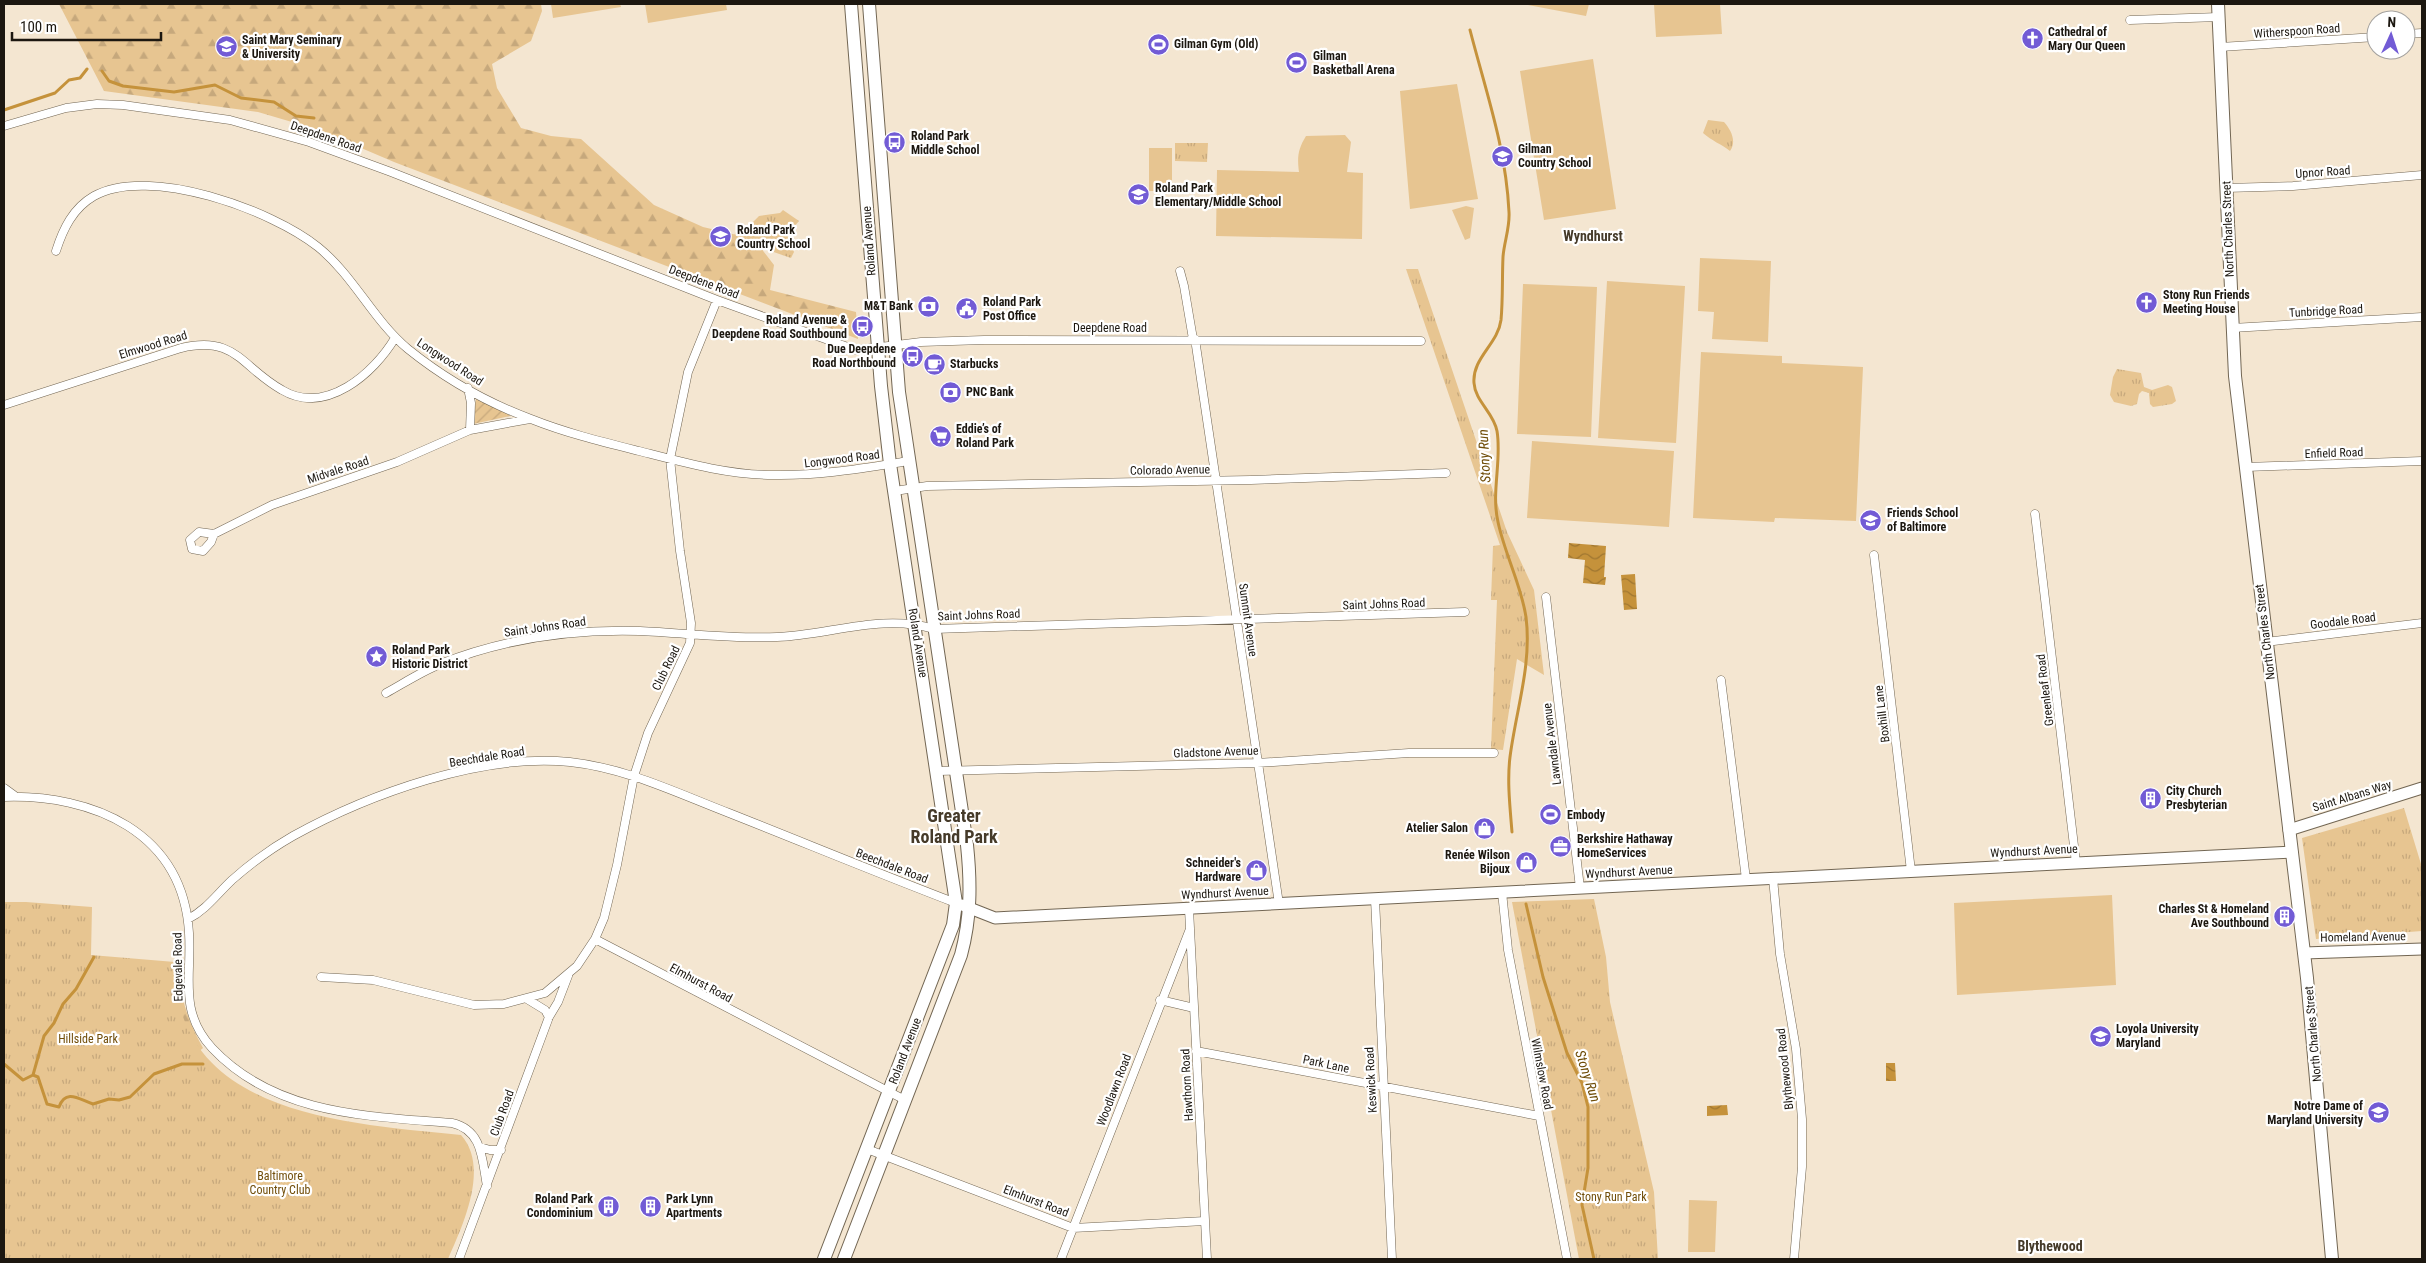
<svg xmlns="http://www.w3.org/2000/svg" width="2426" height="1263" viewBox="0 0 2426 1263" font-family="'Roboto Condensed',sans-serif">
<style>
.grass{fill:#e7c591}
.forest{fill:url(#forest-firs)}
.park{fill:url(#park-tufts)}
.garden{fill:url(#garden-furrows)}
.water{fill:url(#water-waves)}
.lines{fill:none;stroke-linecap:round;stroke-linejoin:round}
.stream{stroke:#c5923b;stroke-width:3}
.street-casing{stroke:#726653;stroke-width:9}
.secondary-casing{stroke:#726653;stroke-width:13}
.primary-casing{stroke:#726653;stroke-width:14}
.street{stroke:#fff;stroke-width:8}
.secondary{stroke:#fff;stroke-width:11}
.primary{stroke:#fff;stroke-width:12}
.labels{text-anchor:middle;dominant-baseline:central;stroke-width:4.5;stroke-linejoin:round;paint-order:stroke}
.street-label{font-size:12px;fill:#1c1710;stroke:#fff}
.poi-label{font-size:12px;font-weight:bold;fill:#1c1710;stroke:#fff;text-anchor:start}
.park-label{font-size:12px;fill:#714e0a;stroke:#fff}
.neighbourhood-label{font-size:14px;font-weight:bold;fill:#453a29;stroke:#fff}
.water-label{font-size:14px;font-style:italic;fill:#6f4d08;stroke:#fff}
.district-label{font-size:18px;font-weight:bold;fill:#453a29;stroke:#fff}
</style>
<defs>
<pattern id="forest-firs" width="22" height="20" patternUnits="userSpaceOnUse" patternTransform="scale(1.25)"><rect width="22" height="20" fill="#e7c591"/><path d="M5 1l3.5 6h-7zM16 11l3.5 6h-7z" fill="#c6a87c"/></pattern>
<pattern id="park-tufts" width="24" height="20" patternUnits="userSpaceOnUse" patternTransform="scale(1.25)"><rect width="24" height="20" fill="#e7c591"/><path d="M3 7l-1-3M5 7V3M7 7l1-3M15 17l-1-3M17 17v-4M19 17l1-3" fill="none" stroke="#c6a87c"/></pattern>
<pattern id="garden-furrows" width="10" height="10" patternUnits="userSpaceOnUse" patternTransform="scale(1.25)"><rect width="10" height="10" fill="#e7c591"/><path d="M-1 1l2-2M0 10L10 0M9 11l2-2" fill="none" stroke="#c6a87c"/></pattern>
<pattern id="water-waves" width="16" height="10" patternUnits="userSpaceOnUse" patternTransform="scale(1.25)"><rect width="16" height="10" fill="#c5923b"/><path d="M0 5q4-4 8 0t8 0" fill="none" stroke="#9f7630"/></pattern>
</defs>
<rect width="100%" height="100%" fill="#f4e6d1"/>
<!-- grass -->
<path class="grass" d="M551,4H620L621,7L553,18Z
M645,4H726L727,10L648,23Z
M1523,4H1589L1586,16Z
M1654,4H1720L1722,34L1656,37Z
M1593,59L1616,209L1544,220L1520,71Z
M1457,84L1478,199L1410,209L1400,91Z
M1345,135L1351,142L1347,172L1363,173L1362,239L1216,236L1217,170L1299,172C1297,157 1298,149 1306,136Z
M1149,148H1172V191H1149Z
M1466,206L1474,208L1470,238L1465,240L1452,210Z
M1700,258L1771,261L1768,342L1712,339L1714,312L1698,311Z
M1607,281L1685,286L1676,443L1598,438Z
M1523,284L1597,287L1591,437L1517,434Z
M1701,352L1782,356V363L1863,367L1856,521L1775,518L1774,522L1693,518Z
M1532,441L1674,451L1669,527L1527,518Z
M2112,895L2116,985L1957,995L1954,903Z
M1689,1200L1717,1201L1715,1252H1688Z"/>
<!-- forest -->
<path class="forest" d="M59,4H541L542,11L531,41L492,64L497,88L521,128L551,136L581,139L654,205L703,227L754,239L774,265L770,290L856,312L858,339L394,162L319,130L258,112L104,91Z
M178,971C182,1002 188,1021 203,1048L196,1054L181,1036L168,974Z"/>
<!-- park -->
<path class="park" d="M1708,120L1724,122C1731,130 1737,141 1730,151C1721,144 1712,141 1703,133Z
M1175,143H1208L1207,162L1175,161Z
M783,210L799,221L787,235L794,252L791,258L759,247L745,251L737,248L733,242C734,231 738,227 749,226L759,216L780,213Z
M1406,269H1418L1507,532L1534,590L1544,675L1517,659L1503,750L1491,749L1497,600H1491L1493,546L1500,545Z
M2117,369L2141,373L2144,387L2152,390L2168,385L2172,387L2176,401L2172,404L2153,407L2150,404L2149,393L2142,391L2139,394L2137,404L2131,406L2114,402L2110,395L2113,377Z
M2404,808L2421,864L2422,931L2316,939L2302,838Z
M1594,899L1606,957L1610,1002L1654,1192L1658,1259H1579L1512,902Z
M4,902H26L92,907L91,955L175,962C172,1116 348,1123 461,1135C490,1167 463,1225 448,1259H4Z"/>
<!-- garden -->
<path class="garden" d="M476,399L509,413L510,416L473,424Z"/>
<!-- water -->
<path class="water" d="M1569,543L1606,546L1604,577H1606L1605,585L1583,583L1585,560L1568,558Z
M1635,574L1637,609L1624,610L1621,575Z
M1886,1063H1895L1896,1081H1886Z
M1727,1105L1728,1115L1707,1116V1106Z"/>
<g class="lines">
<!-- stream -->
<path class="stream" d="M1470,30C1486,92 1506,148 1509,212C1510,228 1504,242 1503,257C1502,278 1503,299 1501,320C1498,344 1472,358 1474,383C1475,401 1494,413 1497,431C1502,460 1491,492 1498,522C1505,555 1521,584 1526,617C1532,665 1516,710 1510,757C1507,781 1510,807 1512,832
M102,71L109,81L123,86L174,92L215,85L241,98L274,102L296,116L314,118
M4,110L55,93L69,80L80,78L87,69
M1526,904L1543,977L1567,1053L1582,1083L1588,1107V1168L1582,1205L1594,1259
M4,1064L23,1080L33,1075L44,1036L54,1023L63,1004L76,989L94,957
M33,1075L38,1077L47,1104L59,1107C66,1088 80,1100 93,1104L109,1099L119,1100L130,1097L154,1074L182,1064H203"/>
<defs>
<path id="street" d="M2130,20L2219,17
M2406,34L2422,33
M2220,47L2376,37
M4,126L66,108L97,104L123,105L230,120L309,142L391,172L717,300L856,350L921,342L984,340L1421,341
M2226,188L2293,186L2422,175
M56,251C63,229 73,208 94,196C149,165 272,210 318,247C354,276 373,320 408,349C444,378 488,403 531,419C566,433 603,442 639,451C682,462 728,475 773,475C819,476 864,468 909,461
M1180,271L1184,286L1193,339
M2232,328L2422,317
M1195,339L1279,904
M468,388L471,403L470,430
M4,405L181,348C236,335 241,367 282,390C326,416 374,373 395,338
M2246,467L2422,461
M895,491L927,486L1251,480L1446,473
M2035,514L2076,863
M214,534L211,542L203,551L192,549L190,540L199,532L214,534L272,505L397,462L470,430L530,419
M1874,555L1911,871
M1546,597L1580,888
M2266,642L2422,623
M1721,680L1746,879
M386,693C404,683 421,672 440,664C503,639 573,629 640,631C686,633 731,639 777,637C829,635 883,613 934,629L1465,612
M938,771L1257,763L1409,753H1494
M4,788L15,796
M4,797C93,794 183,832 189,933C192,976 178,1011 212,1048C275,1115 367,1116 452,1123C483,1130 482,1160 487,1186
M1773,878L1780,954L1796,1049L1802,1119V1167L1794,1259
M1502,892L1508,950L1567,1259
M1375,899L1392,1259
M1189,909L1207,1259
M188,919C206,910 217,894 232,880C250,864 272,848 293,836C369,794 482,753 570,762C626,768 677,793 729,813C805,843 880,874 956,903
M595,939L905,1100
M321,977L373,980L474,1005L504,1004L545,993L577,966L595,939L604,918L617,865L634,776L648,733L690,643L691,623L680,551L670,459L688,372L717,300
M527,999L545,1010L549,1017
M1160,1000L1194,1008
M1196,1051L1539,1116
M480,1147L490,1150H501
M867,1149L1073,1228L1205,1221
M459,1259L549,1017L558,1002L568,976
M1061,1259L1190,929"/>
<path id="secondary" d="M2289,830L2422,788
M962,905L995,918L2292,852
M2304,953L2422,949"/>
<path id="primary" d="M2218,4L2235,376L2307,978L2332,1259
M824,1259L953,925L956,903L890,464L881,386L851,4
M844,1259L961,955C971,918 971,883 967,845L899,392L869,4"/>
</defs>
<!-- street casing -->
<use href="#street" class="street-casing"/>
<!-- secondary casing -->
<use href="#secondary" class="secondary-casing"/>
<!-- primary casing -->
<use href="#primary" class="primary-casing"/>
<!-- street -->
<use href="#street" class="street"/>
<!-- secondary -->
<use href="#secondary" class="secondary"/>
<!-- primary -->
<use href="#primary" class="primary"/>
</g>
<!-- icons -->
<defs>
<symbol id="church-disc" viewBox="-11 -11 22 22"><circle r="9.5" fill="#725bd5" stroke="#fff"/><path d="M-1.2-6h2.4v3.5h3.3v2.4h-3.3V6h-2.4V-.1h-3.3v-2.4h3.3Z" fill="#fff"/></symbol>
<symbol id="stadium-disc" viewBox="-11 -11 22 22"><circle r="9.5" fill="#725bd5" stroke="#fff"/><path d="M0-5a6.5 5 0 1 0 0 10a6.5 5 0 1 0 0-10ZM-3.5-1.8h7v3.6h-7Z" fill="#fff"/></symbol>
<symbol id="university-disc" viewBox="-11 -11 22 22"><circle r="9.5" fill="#725bd5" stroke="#fff"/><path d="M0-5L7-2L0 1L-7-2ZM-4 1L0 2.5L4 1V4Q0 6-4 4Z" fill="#fff"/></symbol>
<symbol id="bus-disc" viewBox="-11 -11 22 22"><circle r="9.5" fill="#725bd5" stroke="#fff"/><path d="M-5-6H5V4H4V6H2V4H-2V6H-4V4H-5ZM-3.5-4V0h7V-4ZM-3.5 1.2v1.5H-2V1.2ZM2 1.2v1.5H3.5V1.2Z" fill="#fff"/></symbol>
<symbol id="school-disc" viewBox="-11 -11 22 22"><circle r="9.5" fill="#725bd5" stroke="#fff"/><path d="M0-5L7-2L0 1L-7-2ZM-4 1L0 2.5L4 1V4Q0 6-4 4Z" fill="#fff"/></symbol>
<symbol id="bank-disc" viewBox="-11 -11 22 22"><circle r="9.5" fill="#725bd5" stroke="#fff"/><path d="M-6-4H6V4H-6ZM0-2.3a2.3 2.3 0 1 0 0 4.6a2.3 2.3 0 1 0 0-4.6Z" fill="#fff"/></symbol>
<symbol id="civic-disc" viewBox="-11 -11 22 22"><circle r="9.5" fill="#725bd5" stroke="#fff"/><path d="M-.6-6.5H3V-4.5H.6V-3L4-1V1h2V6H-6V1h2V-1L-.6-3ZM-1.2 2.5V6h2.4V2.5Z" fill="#fff"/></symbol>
<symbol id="cafe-disc" viewBox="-11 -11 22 22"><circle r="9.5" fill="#725bd5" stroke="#fff"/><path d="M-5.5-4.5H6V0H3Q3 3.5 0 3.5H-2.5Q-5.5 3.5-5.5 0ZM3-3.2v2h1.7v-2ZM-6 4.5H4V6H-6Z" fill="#fff"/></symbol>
<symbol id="supermarket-disc" viewBox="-11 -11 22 22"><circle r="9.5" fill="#725bd5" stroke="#fff"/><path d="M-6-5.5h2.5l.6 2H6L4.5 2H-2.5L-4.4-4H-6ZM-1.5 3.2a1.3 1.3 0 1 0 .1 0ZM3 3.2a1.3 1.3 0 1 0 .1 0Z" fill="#fff"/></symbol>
<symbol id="sight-disc" viewBox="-11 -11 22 22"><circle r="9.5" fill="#725bd5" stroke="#fff"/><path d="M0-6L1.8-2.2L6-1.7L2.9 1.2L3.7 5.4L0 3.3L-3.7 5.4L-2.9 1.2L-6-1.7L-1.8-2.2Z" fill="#fff"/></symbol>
<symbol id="building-disc" viewBox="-11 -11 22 22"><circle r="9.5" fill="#725bd5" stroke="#fff"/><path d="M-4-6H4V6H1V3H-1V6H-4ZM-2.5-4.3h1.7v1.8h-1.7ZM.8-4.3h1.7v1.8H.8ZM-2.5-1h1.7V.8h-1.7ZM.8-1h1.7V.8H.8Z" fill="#fff"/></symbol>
<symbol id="shop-disc" viewBox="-11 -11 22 22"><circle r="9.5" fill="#725bd5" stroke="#fff"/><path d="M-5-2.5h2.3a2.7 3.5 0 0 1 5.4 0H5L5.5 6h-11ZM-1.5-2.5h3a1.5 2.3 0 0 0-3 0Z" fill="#fff"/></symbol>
<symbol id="office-disc" viewBox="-11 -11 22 22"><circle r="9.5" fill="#725bd5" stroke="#fff"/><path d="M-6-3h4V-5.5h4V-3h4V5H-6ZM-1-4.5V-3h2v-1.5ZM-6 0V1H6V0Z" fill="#fff"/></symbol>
</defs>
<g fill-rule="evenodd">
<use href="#church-disc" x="2020" y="26" width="25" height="25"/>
<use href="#stadium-disc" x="1146" y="32" width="25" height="25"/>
<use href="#university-disc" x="214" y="34" width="25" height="25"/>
<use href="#stadium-disc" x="1284" y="50" width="25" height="25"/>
<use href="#bus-disc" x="882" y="130" width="25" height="25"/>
<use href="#school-disc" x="1490" y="144" width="25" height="25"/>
<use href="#school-disc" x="1126" y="182" width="25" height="25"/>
<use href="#school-disc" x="708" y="224" width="25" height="25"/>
<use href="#church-disc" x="2134" y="290" width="25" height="25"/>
<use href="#bank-disc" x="916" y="294" width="25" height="25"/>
<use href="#civic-disc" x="954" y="296" width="25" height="25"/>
<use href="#bus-disc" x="850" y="314" width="25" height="25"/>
<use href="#bus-disc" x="900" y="344" width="25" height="25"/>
<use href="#cafe-disc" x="922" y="352" width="25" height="25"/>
<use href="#bank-disc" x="938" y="380" width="25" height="25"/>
<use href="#supermarket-disc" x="928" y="424" width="25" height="25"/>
<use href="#school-disc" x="1858" y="508" width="25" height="25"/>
<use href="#sight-disc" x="364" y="644" width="25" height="25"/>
<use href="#building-disc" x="2138" y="786" width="25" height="25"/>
<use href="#stadium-disc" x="1538" y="802" width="25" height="25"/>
<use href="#shop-disc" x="1472" y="816" width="25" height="25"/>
<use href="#office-disc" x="1548" y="834" width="25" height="25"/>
<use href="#shop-disc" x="1514" y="850" width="25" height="25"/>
<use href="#shop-disc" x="1244" y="858" width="25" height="25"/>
<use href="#building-disc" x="2272" y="904" width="25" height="25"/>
<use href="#university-disc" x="2088" y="1024" width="25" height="25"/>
<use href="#university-disc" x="2366" y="1100" width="25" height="25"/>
<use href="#building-disc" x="596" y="1194" width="25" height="25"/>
<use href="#building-disc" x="638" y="1194" width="25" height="25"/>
</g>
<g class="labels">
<!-- street labels -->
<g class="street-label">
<text transform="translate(2297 31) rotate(-4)">Witherspoon Road</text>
<text transform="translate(326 137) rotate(19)">Deepdene Road</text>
<text transform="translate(2323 172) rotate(-4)">Upnor Road</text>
<text transform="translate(2228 229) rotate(-92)">North Charles Street</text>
<text transform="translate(869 241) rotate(-94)">Roland Avenue</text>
<text transform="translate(704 282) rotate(21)">Deepdene Road</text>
<text transform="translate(2326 311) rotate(-3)">Tunbridge Road</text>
<text x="1110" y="328">Deepdene Road</text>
<text transform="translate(153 345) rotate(-17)">Elmwood Road</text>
<text transform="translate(450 362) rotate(33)">Longwood Road</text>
<text transform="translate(2334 453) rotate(-2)">Enfield Road</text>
<text transform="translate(842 459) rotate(-7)">Longwood Road</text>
<text transform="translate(338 470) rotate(-18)">Midvale Road</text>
<text transform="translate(1170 470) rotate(-1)">Colorado Avenue</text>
<text transform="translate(1384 604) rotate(-2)">Saint Johns Road</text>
<text transform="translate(979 615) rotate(-2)">Saint Johns Road</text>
<text transform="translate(1248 620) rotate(82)">Summit Avenue</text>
<text transform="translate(2343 621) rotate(-7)">Goodale Road</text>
<text transform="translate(545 627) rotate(-8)">Saint Johns Road</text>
<text transform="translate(2265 632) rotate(-97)">North Charles Street</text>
<text transform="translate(918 643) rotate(81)">Roland Avenue</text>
<text transform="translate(666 668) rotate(-64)">Club Road</text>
<text transform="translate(2045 690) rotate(-97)">Greenleaf Road</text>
<text transform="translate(1882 714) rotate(-97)">Boxhill Lane</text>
<text transform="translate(1552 744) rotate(-97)">Lawndale Avenue</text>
<text transform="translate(1216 752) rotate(-2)">Gladstone Avenue</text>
<text transform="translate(487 757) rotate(-9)">Beechdale Road</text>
<text transform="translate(2352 796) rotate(-17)">Saint Albans Way</text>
<text transform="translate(2034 851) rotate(-3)">Wyndhurst Avenue</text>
<text transform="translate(892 866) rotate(21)">Beechdale Road</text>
<text transform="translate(1629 872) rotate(-3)">Wyndhurst Avenue</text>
<text transform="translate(1225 893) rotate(-3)">Wyndhurst Avenue</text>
<text transform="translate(2363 937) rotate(-1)">Homeland Avenue</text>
<text transform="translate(178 967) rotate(-91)">Edgevale Road</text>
<text transform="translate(701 983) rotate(28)">Elmhurst Road</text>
<text transform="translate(2313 1034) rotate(-95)">North Charles Street</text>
<text transform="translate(905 1051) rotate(-69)">Roland Avenue</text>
<text transform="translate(1326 1064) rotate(12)">Park Lane</text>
<text transform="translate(1785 1069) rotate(-96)">Blythewood Road</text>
<text transform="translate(1542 1074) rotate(79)">Wilmslow Road</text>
<text transform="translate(1371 1080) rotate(-93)">Keswick Road</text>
<text transform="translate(1187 1085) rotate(-93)">Hawthorn Road</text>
<text transform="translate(1114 1090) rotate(-69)">Woodlawn Road</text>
<text transform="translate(502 1113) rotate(-70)">Club Road</text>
<text transform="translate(1036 1201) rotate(21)">Elmhurst Road</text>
</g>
<!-- poi labels -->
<g class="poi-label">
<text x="2048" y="32">Cathedral of<tspan x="2048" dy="14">Mary Our Queen</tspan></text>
<text x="242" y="40">Saint Mary Seminary<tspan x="242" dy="14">&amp; University</tspan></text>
<text x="1174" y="44">Gilman Gym (Old)</text>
<text x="1313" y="56">Gilman<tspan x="1313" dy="14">Basketball Arena</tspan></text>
<text x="911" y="136">Roland Park<tspan x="911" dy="14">Middle School</tspan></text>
<text x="1518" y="149">Gilman<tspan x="1518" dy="14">Country School</tspan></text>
<text x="1155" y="188">Roland Park<tspan x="1155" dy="14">Elementary/Middle School</tspan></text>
<text x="737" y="230">Roland Park<tspan x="737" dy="14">Country School</tspan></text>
<text x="2163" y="295">Stony Run Friends<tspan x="2163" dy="14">Meeting House</tspan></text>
<text x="983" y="302">Roland Park<tspan x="983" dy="14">Post Office</tspan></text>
<text x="913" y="306" text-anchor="end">M&amp;T Bank</text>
<text x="847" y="320" text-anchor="end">Roland Avenue &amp;<tspan x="847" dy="14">Deepdene Road Southbound</tspan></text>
<text x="896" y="349" text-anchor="end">Due Deepdene<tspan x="896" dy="14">Road Northbound</tspan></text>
<text x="950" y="364">Starbucks</text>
<text x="966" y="392">PNC Bank</text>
<text x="956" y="429">Eddie’s of<tspan x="956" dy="14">Roland Park</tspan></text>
<text x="1887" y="513">Friends School<tspan x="1887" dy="14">of Baltimore</tspan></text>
<text x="392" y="650">Roland Park<tspan x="392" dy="14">Historic District</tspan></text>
<text x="2166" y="791">City Church<tspan x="2166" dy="14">Presbyterian</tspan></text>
<text x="1567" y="815">Embody</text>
<text x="1468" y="828" text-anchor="end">Atelier Salon</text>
<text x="1577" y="839">Berkshire Hathaway<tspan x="1577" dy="14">HomeServices</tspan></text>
<text x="1510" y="855" text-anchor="end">Renée Wilson<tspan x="1510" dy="14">Bijoux</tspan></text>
<text x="1241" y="863" text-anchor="end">Schneider's<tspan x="1241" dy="14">Hardware</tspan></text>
<text x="2269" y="909" text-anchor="end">Charles St &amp; Homeland<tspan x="2269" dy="14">Ave Southbound</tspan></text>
<text x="2116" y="1029">Loyola University<tspan x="2116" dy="14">Maryland</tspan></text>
<text x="2363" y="1106" text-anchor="end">Notre Dame of<tspan x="2363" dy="14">Maryland University</tspan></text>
<text x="593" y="1199" text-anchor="end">Roland Park<tspan x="593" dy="14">Condominium</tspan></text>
<text x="666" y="1199">Park Lynn<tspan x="666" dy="14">Apartments</tspan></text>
</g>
<!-- park labels -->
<g class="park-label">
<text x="88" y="1039">Hillside Park</text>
<text x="280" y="1176">Baltimore<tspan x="280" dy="14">Country Club</tspan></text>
<text x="1611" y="1197">Stony Run Park</text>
</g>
<!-- neighbourhood labels -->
<g class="neighbourhood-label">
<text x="1593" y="236">Wyndhurst</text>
<text x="2050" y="1246">Blythewood</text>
</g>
<!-- water labels -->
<g class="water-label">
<text transform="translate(1484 456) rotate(-93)">Stony Run</text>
<text transform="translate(1588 1076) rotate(72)">Stony Run</text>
</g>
<!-- district labels -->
<g class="district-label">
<text x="954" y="815">Greater<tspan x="954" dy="21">Roland Park</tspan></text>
</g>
</g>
<!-- border -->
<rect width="2426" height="1263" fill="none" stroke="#1c1710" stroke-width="10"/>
<!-- north arrow -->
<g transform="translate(2391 35) rotate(3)"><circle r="24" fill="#ffffff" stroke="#a4a29f"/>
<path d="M0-4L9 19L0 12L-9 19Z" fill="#725bd5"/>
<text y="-8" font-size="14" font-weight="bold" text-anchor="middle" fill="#1c1710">N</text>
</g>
<!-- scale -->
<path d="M12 32v8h149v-8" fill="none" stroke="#1c1710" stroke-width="2.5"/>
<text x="20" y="32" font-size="15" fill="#1c1710" stroke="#ffffff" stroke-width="4" paint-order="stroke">100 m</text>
</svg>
